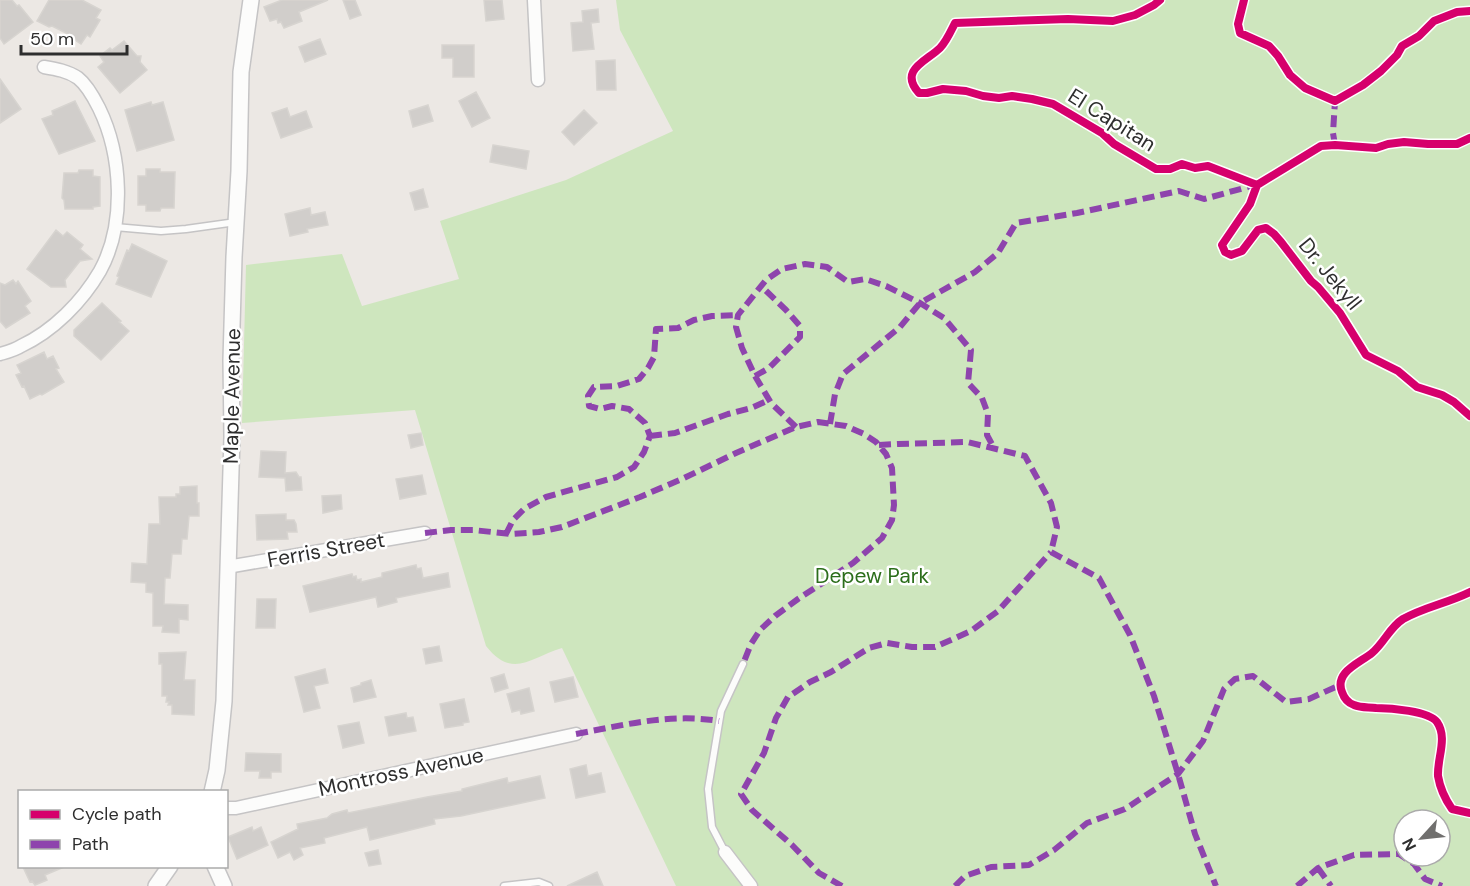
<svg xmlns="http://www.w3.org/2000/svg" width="1470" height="886" viewBox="0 0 1470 886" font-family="'DM Sans',sans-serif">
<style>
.green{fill:#cee6be;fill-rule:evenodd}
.building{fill:#d1cecb;stroke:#d7d4d0;stroke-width:1.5}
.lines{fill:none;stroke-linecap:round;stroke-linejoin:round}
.service-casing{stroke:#c5c4c5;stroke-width:9}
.minor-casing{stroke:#c5c4c5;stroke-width:15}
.tertiary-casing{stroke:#c5c4c5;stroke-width:18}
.service{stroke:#fcfcfb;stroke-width:6}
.minor{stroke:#fcfcfb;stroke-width:12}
.tertiary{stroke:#fcfcfb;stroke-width:15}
.quiet{stroke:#8e44ad;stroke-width:6;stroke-dasharray:12 6;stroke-linecap:butt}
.cycleway-casing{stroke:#fff;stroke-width:11}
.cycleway{stroke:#d6006c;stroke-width:8}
.labels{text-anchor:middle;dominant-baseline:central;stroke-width:5;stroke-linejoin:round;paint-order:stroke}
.street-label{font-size:21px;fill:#2e2e2e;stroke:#fff}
.park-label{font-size:21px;fill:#2c6e1b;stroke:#fff}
</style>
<rect width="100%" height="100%" fill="#ece8e4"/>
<!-- green -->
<path class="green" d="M616,0H1470V886H676L562,648C531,657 513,680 486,646L415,410L242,423L246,265L342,254L362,306L459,279L440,221L566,180L673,131L620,30ZM1404,820H1440V856H1404Z"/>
<!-- building -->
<path class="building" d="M0,0H12L17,6L19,5L33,22L4,44L0,38Z
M49,0H82L101,10L96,18L100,20L90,37L87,35L81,44L75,40L74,37L52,26L49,27L37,21Z
M282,0H328L299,12L302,21L284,28L281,22L278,23L277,19L270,21L264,7Z
M343,0H355L361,15L350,19Z
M484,0H502L504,19L486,21Z
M598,9L599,22L591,23L594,49L573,51L571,23L583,22L582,11Z
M320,39L326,54L305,62L299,47Z
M124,41L137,56H141L140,62L147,70L120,93L98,67L104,62L100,56L110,48L112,50Z
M442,45H474V77H453V58H442Z
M615,60L616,90H597L596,61Z
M0,79L21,109L0,123Z
M476,92L490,118L472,127L459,101Z
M75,101L95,141L59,154L42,119L53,115L52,111Z
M151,102L152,105L163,102L174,140L137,151L125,110Z
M428,105L433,121L413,127L409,111Z
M287,108L290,117L306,111L312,127L281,138L272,113Z
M584,110L597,123L574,145L562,132Z
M493,145L529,151L526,169L490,162Z
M146,169H160V172H175L174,208H161L160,211H146V205H138V176H146Z
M79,170H93V176L100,177V206L93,207V209H65L64,200L62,198L64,173H78Z
M423,189L428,207L415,210L410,193Z
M310,208L311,215L325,212L328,225L307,229L308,232L290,236L285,214Z
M56,230L63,236L67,232L83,245L80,249L92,259L80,261L65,280L66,287H51L27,269Z
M132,244L167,261L151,297L116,284L119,277L117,276L127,250L129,251Z
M13,280L16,284L18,281L31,301L25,306L30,313L6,328L0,321V283L5,285Z
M102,303L121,321L119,322L129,331L101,360L74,336V330Z
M44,352L47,359L53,356L59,368L56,369L64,382L42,395L40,394L30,399L24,386L22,387L16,375L21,373L17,365Z
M421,433L423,445L411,448L408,435Z
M261,451L286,452L285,473L296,472L299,477H301L302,490L286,491L285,478L259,477Z
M422,475L426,494L400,499L396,479Z
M197,486V503H199V516H189L187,539H182L181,554H172L170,578H165L164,604L188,605V620L179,619V633L162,632L163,626H153V593L146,592V583L131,582L132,563L147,564L149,524H160L159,497H176V494H180V487Z
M341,495L342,509L323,513L322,496Z
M286,514V520H294L296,524L297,532H287L288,539L257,540L256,515Z
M416,565L417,569L421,568L423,578L448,573L450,587L396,598L397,602L378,607L376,597L310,612L303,586L352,574L353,577L356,576L357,580L361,579V582L382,577V573Z
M257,599H276L275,628H256Z
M439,646L442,661L426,664L423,649Z
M186,652L184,680H195L194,715L172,714V705H168L169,702H166L167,696H162V664H159V653Z
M325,669L328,683L314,686L320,708L304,712L295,677Z
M504,674L508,688L495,692L491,678Z
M573,677L578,697L555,702L550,682Z
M371,680L376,697L354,702L351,688L361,685V683Z
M529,688L534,711L521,714L520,710L512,712L507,694Z
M464,699L469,722L463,723V725L445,728L440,704Z
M406,713L407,718L413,717L416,731L389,736L385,717Z
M359,722L364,743L343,748L338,726Z
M246,753L281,754V772H271V778H259L260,771H245Z
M586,765L588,776L601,773L605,792L576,798L570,769Z
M540,776L545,798L461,816L434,819L435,824L370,840L367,827L324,838L325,843L300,848L303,855L294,860L290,852L278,858L271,842L298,829L297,824L327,818L332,814L347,810L348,813L427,797L462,791V789L507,778L508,783Z
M252,827L253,831L261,827L268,845L237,859L228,837Z
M378,850L381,864L369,866L365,853Z
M23,867H64L45,875L47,880L35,885L32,881L30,882Z
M597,872L603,886H567Z"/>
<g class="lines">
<defs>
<path id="service" d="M115,227L161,231L186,229L236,222
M725,852L712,827L708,789L721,711L743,664
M504,886L539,882L549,886"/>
<path id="minor" d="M534,0L538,80
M0,354C7,352 15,350 21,346C53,331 82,302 100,271C126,224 122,155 99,108C94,98 87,85 78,78C68,71 56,69 44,67
M227,567L425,533
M226,808H236L576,734
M725,852L751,886"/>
<path id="tertiary" d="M212,792L217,770L224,701L232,437L231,360L234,257L239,171L241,72L251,0
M215,866L224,886
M156,886L170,866"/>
</defs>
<!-- service casing -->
<use href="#service" class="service-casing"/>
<!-- minor casing -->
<use href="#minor" class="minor-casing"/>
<!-- tertiary casing -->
<use href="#tertiary" class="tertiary-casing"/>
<!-- service -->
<use href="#service" class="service"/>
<!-- minor -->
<use href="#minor" class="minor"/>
<!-- tertiary -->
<use href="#tertiary" class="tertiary"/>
<!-- quiet -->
<path class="quiet" d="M1335,145L1333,133L1335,101
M755,376L769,368L800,337V326L786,310L761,286
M830,424L835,394L843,374L900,327L920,303L975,272L998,253L1016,223L1077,213L1179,191L1204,199L1255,185
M796,427L771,403L755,376L742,348L736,327L738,315L766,280L782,269L805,264L827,267L848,282L865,279L886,286L920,303L944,318L971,350L968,383L982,398L988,414L987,435L994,448
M650,436L675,433L728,414L751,408L769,400
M879,445L898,444L967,442L1025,456L1051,503L1057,527L1051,552L1099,578L1130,635L1154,696L1178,774L1195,834L1216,886
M425,533L451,530H473L511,534L539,532L562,527L640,497L682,479L736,453L796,427L818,422L846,426L864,434L876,442L886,454L892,468L894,505L892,520L882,538L853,563L798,599L775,616L760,630L751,644L743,664
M506,534L513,520L524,509L546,497L617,477L634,467L644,452L650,436L645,423L629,409L612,406L600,409L589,406L588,396L594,387L617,386L639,379L648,368L654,357L656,329L678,328L694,320L712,316L738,315
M576,734C624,725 669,713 719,721
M1318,868L1331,886
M842,886L819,873L792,845L752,810L741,794L764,753L776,718L788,697L810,682L831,672L869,648L887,643L912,647H935L971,631L998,611L1051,552
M955,886L965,876L991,867L1029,865L1054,850L1087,823L1125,809L1178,774L1203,741L1224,689L1235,679L1253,676L1286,702L1309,699L1340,685
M1297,886L1318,868L1354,855L1399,854L1414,864L1425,879L1442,886"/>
<defs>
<path id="cycleway" d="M1160,0L1154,5L1135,15L1113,21L1068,19L955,23C951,31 946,42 940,48C927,61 898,70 919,93H927L943,89L966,91L983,96L999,98L1012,96L1032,99L1053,104L1102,133L1114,144L1156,169H1170L1182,164L1195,168L1208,166L1257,185
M1244,0L1238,24L1240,33L1269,46L1278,56L1290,75L1305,88L1335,101L1363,85L1381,71L1397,55L1402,46L1419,36L1434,21L1457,12L1470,11
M1257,185L1250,204L1222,245L1225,252L1231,255L1242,251L1258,230L1266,228L1274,234L1281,242L1311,281L1318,287L1340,313L1366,355L1398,371L1417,387L1442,395L1454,402L1470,416
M1257,185L1321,146L1335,145L1376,148L1388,144L1404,142L1428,144H1457L1470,138
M1470,592C1448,603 1424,607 1403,619C1390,627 1384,643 1372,653C1360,663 1334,672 1342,692C1344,698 1348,703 1354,705C1361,708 1368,707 1376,708C1390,708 1429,711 1437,722C1448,738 1437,758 1438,776C1440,788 1445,799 1452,809L1470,813"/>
</defs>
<!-- cycleway casing -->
<use href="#cycleway" class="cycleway-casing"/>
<!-- cycleway -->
<use href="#cycleway" class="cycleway"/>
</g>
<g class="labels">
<!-- street labels -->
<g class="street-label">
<text transform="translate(1112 120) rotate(32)">El Capitan</text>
<text transform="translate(1330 274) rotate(51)">Dr. Jekyll</text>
<text transform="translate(232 396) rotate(-89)">Maple Avenue</text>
<text transform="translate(326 550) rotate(-10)">Ferris Street</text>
<text transform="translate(401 772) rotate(-12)">Montross Avenue</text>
</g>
<!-- park labels -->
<g class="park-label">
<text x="872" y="576">Depew Park</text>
</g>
</g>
<!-- legend -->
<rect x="18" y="790" width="210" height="78" fill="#ffffff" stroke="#ababab" stroke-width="1.5"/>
<rect x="30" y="810" width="30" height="9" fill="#d6006c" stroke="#ababab" stroke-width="1.5"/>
<text x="72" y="820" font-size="18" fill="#2e2e2e">Cycle path</text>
<rect x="30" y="840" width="30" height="9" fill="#8e44ad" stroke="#ababab" stroke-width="1.5"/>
<text x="72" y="850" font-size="18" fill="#2e2e2e">Path</text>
<!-- north arrow -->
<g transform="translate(1422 838) rotate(243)"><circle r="28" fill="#ffffff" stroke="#ababab" stroke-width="1.5"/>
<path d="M0-4.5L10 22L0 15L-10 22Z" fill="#706f6e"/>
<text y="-9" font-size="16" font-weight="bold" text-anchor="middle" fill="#2e2e2e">N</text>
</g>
<!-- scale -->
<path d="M21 45v9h106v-9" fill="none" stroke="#2e2e2e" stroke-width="3"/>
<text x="30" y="45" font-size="18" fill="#2e2e2e" stroke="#ffffff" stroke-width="4.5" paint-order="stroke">50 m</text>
</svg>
